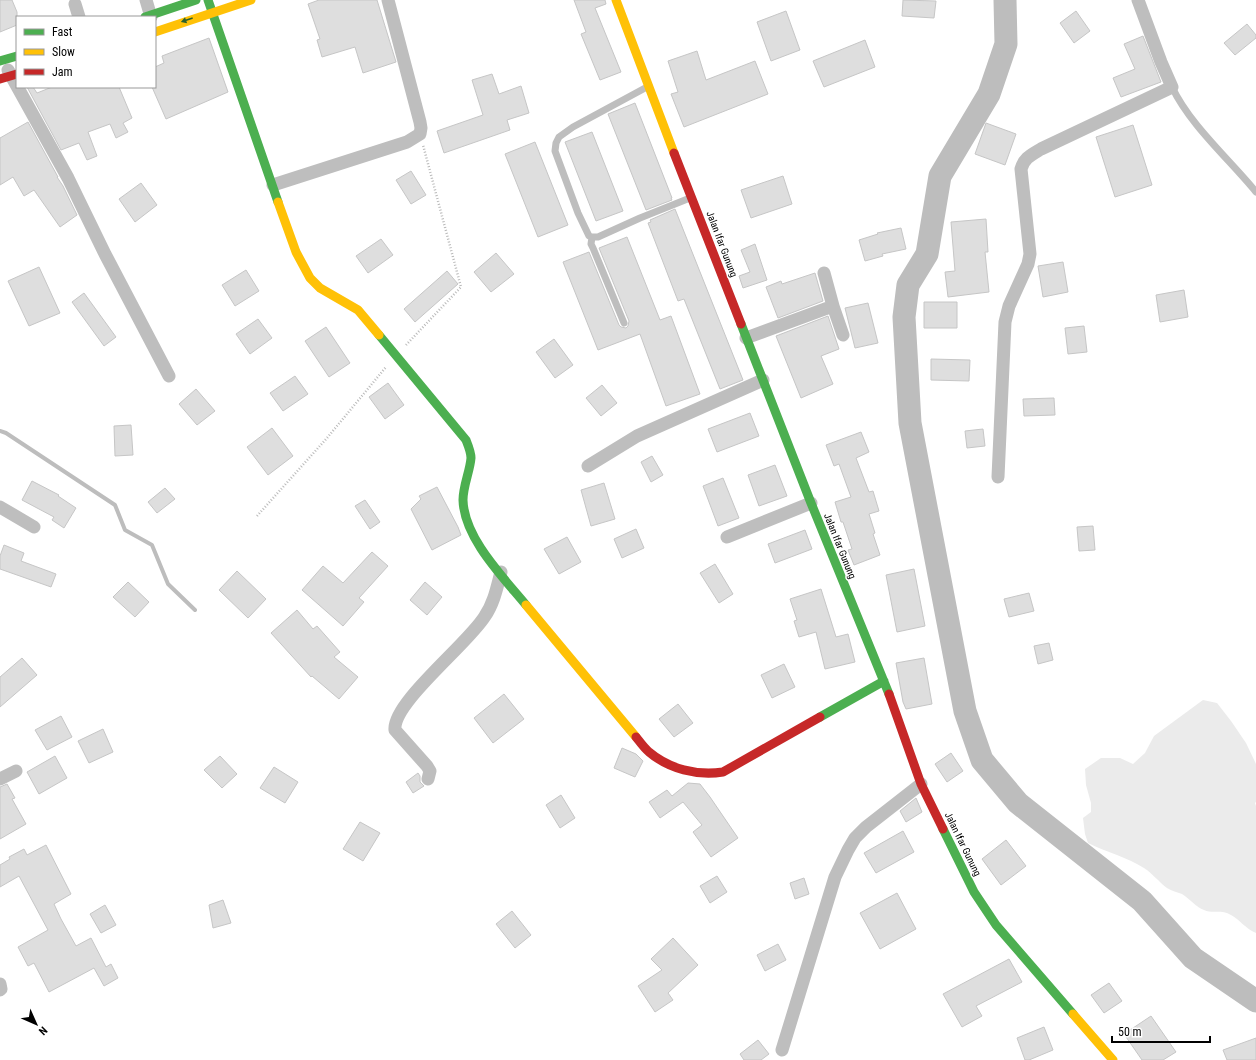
<svg xmlns="http://www.w3.org/2000/svg" width="1256" height="1060" viewBox="0 0 1256 1060" font-family="'Roboto Condensed',sans-serif">
<style>
.green{fill:#ebebeb}
.lines{fill:none;stroke-linecap:round;stroke-linejoin:round}
.stream{stroke:#bdbdbd;stroke-width:4}
.river{stroke:#bdbdbd;stroke-width:23}
.building{fill:#dedede;stroke:#c6c6c6}
.path{stroke:#b9b9b9;stroke-width:2.5;stroke-dasharray:1 2;stroke-linecap:butt}
.lane{stroke:#bebebe;stroke-width:7}
.street{stroke:#bebebe;stroke-width:13}
.fast{stroke:#4caf50;stroke-width:9}
.slow{stroke:#ffc107;stroke-width:9}
.jam{stroke:#c62828;stroke-width:9}
.oneway{fill:#2a602c}
.labels{text-anchor:middle;dominant-baseline:central;stroke-width:3;stroke-linejoin:round;paint-order:stroke}
.street-label{font-size:10px;fill:#000;stroke:#fff}
</style>
<rect width="100%" height="100%" fill="#fff"/>
<!-- green -->
<path class="green" d="M1203,700L1217,703L1231,721L1246,743L1256,764V802L1255,803L1256,806V933C1246,929 1240,920 1231,915C1222,909 1212,914 1204,910C1196,907 1190,899 1182,894C1177,892 1172,891 1167,888C1159,882 1153,874 1144,868C1127,857 1106,852 1088,843L1085,834L1083,818L1091,812V803L1086,785L1085,769L1101,758H1120L1133,764L1145,753L1154,736Z"/>
<g class="lines">
<!-- stream -->
<path class="stream" d="M0,431L6,433L115,505L125,530L152,545L168,584L195,610"/>
<!-- river -->
<path class="river" d="M1005,0L1006,44L989,94L940,176L927,254L908,285L904,317L910,423L965,711L982,760L1018,803L1142,901L1193,958L1256,1001"/>
</g>
<!-- building -->
<path class="building" d="M0,0H12L17,12V25L0,32Z
M319,0H377L396,62L363,73L355,47L322,57L317,40L320,39L308,4Z
M574,0H605L606,4L595,8L621,72L600,80L581,34L586,32Z
M903,0L936,1L934,18L902,16Z
M786,11L800,50L771,61L757,22Z
M1076,11L1090,31L1074,43L1060,23Z
M1247,24L1256,35V38L1235,55L1224,43Z
M1143,36L1161,82L1121,97L1113,78L1135,69L1124,44Z
M209,38L228,92L166,119L152,87H155V67L164,63L162,56Z
M865,40L875,67L824,87L813,61Z
M697,51L706,80L755,61L768,94L684,127L671,94L678,92L668,61Z
M492,74L499,94L521,86L529,113L507,120L510,130L444,153L437,131L483,115L472,80Z
M27,87H33L37,93L52,87H119L132,118L123,123L128,132L116,138L110,124L88,132L97,156L87,160L79,143L61,150Z
M635,103L672,198H671L672,200L646,210L608,114Z
M28,122L58,177H57L63,186L77,215L60,227L34,190L24,196L13,177L0,185V138Z
M986,123L1016,134L1005,165L975,154Z
M1133,125L1152,185L1115,197L1096,137Z
M592,132L623,211L596,221L565,142Z
M535,142L568,225L538,237L505,154Z
M411,171L426,195L411,204L396,180Z
M783,176L792,204L751,218L741,190Z
M141,183L157,205L135,222L119,199Z
M675,209L743,380L720,389L684,299L678,301L648,223L651,222L650,220Z
M986,219L988,252H985L989,292L948,297L945,272L955,271L951,222Z
M901,228L906,249L882,254L883,256L865,261L859,240L878,234L877,233Z
M627,237L660,320L671,316L700,394L666,406L640,334L598,350L563,262L589,252L619,325L621,327L626,328L628,326L629,321L599,248Z
M381,239L393,255L368,273L356,256Z
M755,244L767,280L743,288L739,276L750,272L741,250Z
M496,253L514,274L491,292L474,272Z
M1063,262L1068,292L1043,297L1038,266Z
M39,267L60,313L29,326L8,281Z
M246,270L259,291L235,306L222,285Z
M447,271L458,284L415,322L404,309Z
M815,273L823,301L778,318L766,287L781,281L782,284Z
M1184,290L1188,317L1160,322L1156,295Z
M84,293L116,337L104,346L72,302Z
M924,302H957V328H924Z
M868,303L878,343L855,348L845,308Z
M828,316L839,349L821,356L833,384L801,398L776,336Z
M258,319L272,338L250,354L236,334Z
M1084,326L1087,352L1068,354L1065,328Z
M326,327L350,363L329,377L305,341Z
M554,339L573,365L555,378L536,352Z
M931,359L970,360L969,381L931,380Z
M295,376L308,394L283,411L270,393Z
M388,383L404,405L385,419L369,397Z
M602,385L617,403L601,416L586,398Z
M196,389L215,411L197,425L179,404Z
M1054,398L1055,415L1024,416L1023,399Z
M750,413L759,436L717,452L708,429Z
M131,425L133,455L115,456L114,426Z
M272,428L293,456L268,475L247,447Z
M983,429L985,446L967,448L965,431Z
M861,432L869,452L856,458L869,492L873,491L879,511L869,514L875,533L873,534L880,555L854,565L848,550L852,549L843,522H841L835,502L851,497L839,464L834,466L826,445Z
M652,456L663,475L651,482L641,462Z
M775,465L787,496L759,506L748,475Z
M723,478L739,518L718,526L703,486Z
M32,481L59,495L58,496L76,508L64,528L52,520L54,517L22,500Z
M604,483L615,519L591,526L581,490Z
M437,487L458,527L461,535L432,550L411,509L421,499L419,496Z
M165,488L175,499L157,513L148,502Z
M365,500L380,522L370,529L355,506Z
M1093,526L1095,550L1079,551L1077,527Z
M636,529L644,548L622,558L614,539Z
M805,530L812,549L775,563L768,544Z
M567,537L581,562L559,574L544,549Z
M4,545L24,553L21,561L56,574L51,587L0,569V556Z
M372,552L388,566L359,598L364,602L343,626L302,590L323,566L343,583Z
M715,564L733,594L719,603L700,573Z
M914,569L925,626L897,632L886,575Z
M237,571L266,599L248,618L219,590Z
M128,582L149,602L135,617L113,597Z
M425,582L442,597L427,615L410,600Z
M821,589L836,637L848,634L855,662L825,669L816,632L799,637L794,621L797,620L790,599Z
M1029,593L1034,611L1009,617L1004,599Z
M297,610L313,629L317,626L340,652L334,657L358,677L339,699L312,676L311,677L271,633Z
M1049,643L1053,660L1038,664L1034,646Z
M22,658L37,675L0,707V677Z
M924,658L932,704L906,709L903,702L896,663Z
M784,664L795,687L772,698L761,675Z
M504,694L524,719L493,743L474,718Z
M678,704L693,723L674,737L659,719Z
M61,716L72,737L47,750L35,730Z
M103,729L113,752L89,763L78,741Z
M622,748L636,754L643,761L635,777L614,768Z
M951,753L963,771L947,782L935,764Z
M55,756L67,778L39,794L27,772Z
M220,756L237,774L222,788L204,770Z
M274,767L298,782L285,803L260,788Z
M418,773L420,776V782L424,786L413,793L406,782Z
M688,783L700,784L710,797L738,838L711,857L693,832L702,825L683,802L660,818L649,802L667,790L672,796Z
M7,784L15,798L12,799L26,824L0,839V787Z
M561,795L575,818L560,828L546,805Z
M916,798L922,812L906,822L900,811Z
M360,822L380,833L363,861L343,849Z
M903,831L914,852L876,873L864,853Z
M1006,840L1026,866L1001,885L982,859Z
M46,845L71,894L54,904L61,919L76,946L91,938L106,967L111,964L118,978L104,986L94,968L49,992L34,963L28,966L18,947L48,930L19,876L0,887V865L10,859L9,857L24,849L27,855Z
M717,876L727,892L710,903L700,886Z
M804,878L809,894L795,899L790,883Z
M897,893L916,929L880,949L860,913Z
M223,900L231,923L213,928L209,905Z
M105,905L116,925L101,933L90,914Z
M512,911L531,935L515,948L496,924Z
M673,938L698,965L668,993L673,1000L655,1012L638,986L662,970L651,959Z
M778,944L786,960L765,971L757,955Z
M1009,959L1022,982L976,1006L982,1016L962,1027L943,994Z
M1109,983L1122,1001L1104,1013L1091,995Z
M1151,1016L1176,1052L1163,1060H1142L1124,1034Z
M1044,1027L1053,1050L1029,1060H1025L1017,1038Z
M1256,1038V1060H1227L1223,1050Z
M758,1040L769,1054L761,1060H744L740,1054Z"/>
<g class="lines">
<!-- path -->
<path class="path" d="M406,345L461,287L423,145
M257,516L327,438L386,367"/>
<!-- lane -->
<path class="lane" d="M647,87L573,127L559,137L556,143L555,151L578,213L589,236L592,237H598L640,218L690,198
M1172,87C1190,125 1229,159 1256,192
M592,237L591,244L593,248L624,323"/>
<!-- street -->
<path class="street" d="M146,0L151,17
M75,4L79,17
M8,70L68,178L105,254L169,376
M273,185L407,142L420,134L421,128L420,122L388,0
M833,306L843,335
M746,338L833,306L824,273
M588,466L637,436L763,380
M998,477L1005,322L1009,306L1028,264L1030,254L1021,169C1024,158 1031,155 1041,149L1172,87L1161,62L1138,0
M0,507L34,527
M727,537L811,503
M0,779L16,771
M428,779L430,771L427,766L395,730C392,703 469,643 485,616C494,603 497,587 501,572
M0,984L1,989L0,990
M782,1050L835,877L848,850L855,838L866,827L921,784"/>
<!-- fast -->
<path class="fast" d="M208,0L278,202
M145,17L196,0
M0,61L17,56
M741,324L811,503L889,694
M379,335L466,440C468,445 471,452 471,458C470,471 463,486 463,500C464,538 503,577 526,605
M820,717L884,681
M943,829L974,892L996,925L1073,1014"/>
<!-- slow -->
<path class="slow" d="M616,0L674,153
M155,32L251,0
M278,202L296,252L310,278L320,288L358,310L379,335
M526,605L636,737
M1073,1014L1113,1060"/>
<!-- jam -->
<path class="jam" d="M0,79L17,74
M674,153L741,324
M889,694L921,784L943,829
M636,737C640,742 644,748 649,752C669,769 697,776 723,772L820,717"/>
</g>
<!-- one-way arrows -->
<defs><path id="oneway-solid" d="M-6-.8H1V-3.2L6.5 0L1 3.2V.8H-6Z"/></defs>
<use class="oneway" href="#oneway-solid" transform="translate(187 20) rotate(161)"/>
<g class="labels">
<!-- street labels -->
<g class="street-label">
<text transform="translate(722 244) rotate(69)">Jalan Ifar Gunung</text>
<text transform="translate(840 546) rotate(68)">Jalan Ifar Gunung</text>
<text transform="translate(963 844) rotate(64)">Jalan Ifar Gunung</text>
</g>
</g>
<!-- legend -->
<rect x="16" y="16" width="140" height="72" fill="#ffffff" stroke="#999999"/>
<rect x="24" y="29" width="20" height="6" fill="#4caf50" stroke="#999999"/>
<text x="52" y="36" font-size="12" fill="#000000">Fast</text>
<rect x="24" y="49" width="20" height="6" fill="#ffc107" stroke="#999999"/>
<text x="52" y="56" font-size="12" fill="#000000">Slow</text>
<rect x="24" y="69" width="20" height="6" fill="#c62828" stroke="#999999"/>
<text x="52" y="76" font-size="12" fill="#000000">Jam</text>
<!-- north arrow -->
<g transform="translate(36 1024) rotate(135)" stroke="#ffffff" stroke-width="3" paint-order="stroke">
<path d="M0-3L7 15L0 10L-7 15Z" fill="#000000"/>
<text y="-6" font-size="11" font-weight="bold" text-anchor="middle" fill="#000000">N</text>
</g>
<!-- scale -->
<path d="M1112 1036v6h98v-6" fill="none" stroke="#000000" stroke-width="2"/>
<text x="1118" y="1036" font-size="12" fill="#000000" stroke="#ffffff" stroke-width="3" paint-order="stroke">50 m</text>
</svg>
